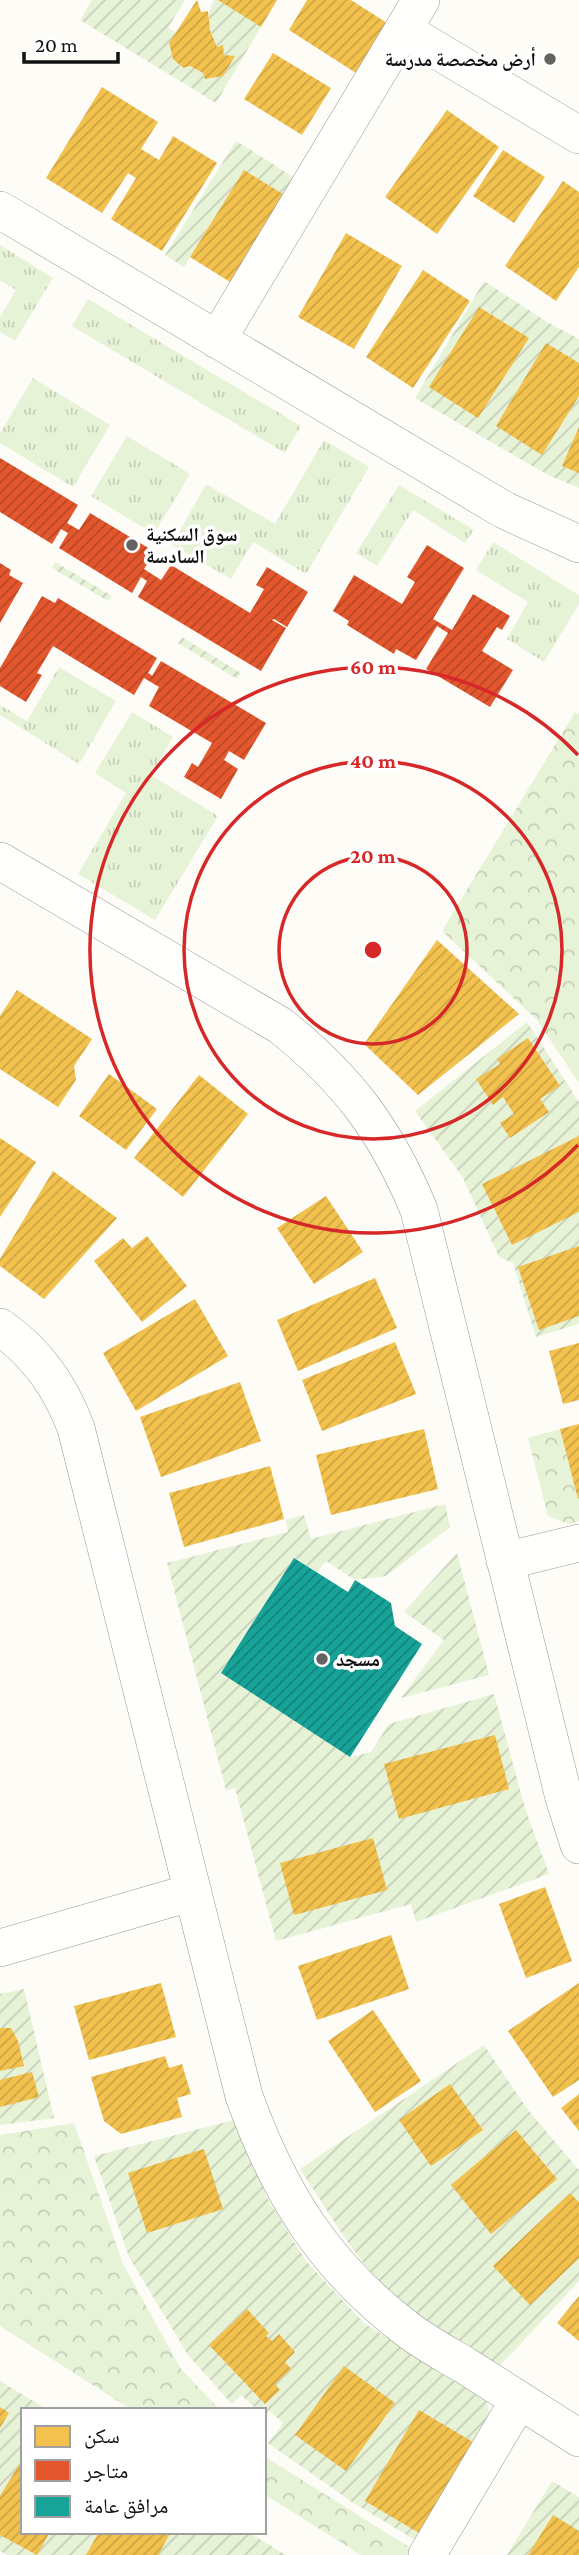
<svg xmlns="http://www.w3.org/2000/svg" width="579" height="2555" viewBox="0 0 579 2555" font-family="'Crimson Pro','Noto Naskh Arabic',serif">
<style>
.grass{fill:url(#grass-tufts)}
.park{fill:url(#park-crowns)}
.garden{fill:url(#garden-furrows)}
.homes{fill:url(#homes-hatch)}
.shops{fill:url(#shops-hatch)}
.public{fill:url(#public-hatch)}
.lines{fill:none;stroke-linecap:round;stroke-linejoin:round}
.minor-casing{stroke:#979795;stroke-width:38}
.minor{stroke:#fffffe;stroke-width:37}
.ring{fill:none;stroke:#d62828;stroke-width:3.5}
.poi-dot{fill:#646362;stroke:#fff;stroke-width:2.5}
.labels{text-anchor:middle;dominant-baseline:central;stroke-width:7;stroke-linejoin:round;paint-order:stroke}
.poi-label{font-size:19px;font-weight:bold;fill:#111;stroke:#fff;text-anchor:start}
.centre{fill:#d62828;stroke:#fff;stroke-width:3.5}
.ring-label{font-size:21px;text-anchor:middle;font-weight:bold;fill:#d62828;stroke:#fff;stroke-width:7;stroke-linejoin:round;paint-order:stroke}
</style>
<defs>
<pattern id="grass-tufts" width="24" height="20" patternUnits="userSpaceOnUse" patternTransform="scale(1.75)"><rect width="24" height="20" fill="#e7f3d7"/><path d="M3 7l-1-3M5 7V3M7 7l1-3M15 17l-1-3M17 17v-4M19 17l1-3" fill="none" stroke="#c5cfb8"/></pattern>
<pattern id="park-crowns" width="20" height="18" patternUnits="userSpaceOnUse" patternTransform="scale(1.75)"><rect width="20" height="18" fill="#e7f3d7"/><path d="M2 6a3 3 0 1 1 6 0M12 15a3 3 0 1 1 6 0" fill="none" stroke="#c5cfb8"/></pattern>
<pattern id="garden-furrows" width="10" height="10" patternUnits="userSpaceOnUse" patternTransform="scale(1.75)"><rect width="10" height="10" fill="#e7f3d7"/><path d="M-1 1l2-2M0 10L10 0M9 11l2-2" fill="none" stroke="#c5cfb8"/></pattern>
<pattern id="homes-hatch" width="6" height="6" patternUnits="userSpaceOnUse" patternTransform="scale(1.75)"><rect width="6" height="6" fill="#f2c14e"/><path d="M-1 1l2-2M0 6l6-6M5 7l2-2" fill="none" stroke="#cea543"/></pattern>
<pattern id="shops-hatch" width="6" height="6" patternUnits="userSpaceOnUse" patternTransform="scale(1.75)"><rect width="6" height="6" fill="#e4572e"/><path d="M-1 1l2-2M0 6l6-6M5 7l2-2" fill="none" stroke="#b74726"/></pattern>
<pattern id="public-hatch" width="6" height="6" patternUnits="userSpaceOnUse" patternTransform="scale(1.75)"><rect width="6" height="6" fill="#17a398"/><path d="M-1 1l2-2M0 6l6-6M5 7l2-2" fill="none" stroke="#13837b"/></pattern>
</defs>
<rect width="100%" height="100%" fill="#fdfcf7"/>
<!-- grass -->
<path class="grass" d="M0,245L53,278L15,341L0,332V317L16,290L0,280Z
M88,299L301,426L285,453L72,326Z
M33,378L110,425L73,487L0,443V433Z
M127,436L190,474L154,534L91,496Z
M324,440L369,467L306,574L253,542L231,579L172,545L206,484L275,524Z
M399,485L474,530L465,543L413,510L377,566L356,553Z
M493,542L579,595V604L544,662L507,639L528,602L476,570Z
M59,667L116,701L79,764L0,715V705L27,721Z
M132,712L173,737L151,775L218,816L155,920L78,874L126,793L95,773Z"/>
<!-- park -->
<path class="park" d="M575,712L579,714V1083L537,1020L442,931Z
M560,1429L579,1497V1521L569,1524L548,1516L528,1438Z
M74,2123L123,2264L181,2369L220,2410H132L0,2326V2135Z
M264,2456L422,2555H361L264,2494Z"/>
<!-- garden -->
<path class="garden" d="M92,0H185L168,28L176,32L169,43L173,59L182,68L190,66L203,73L205,79L223,76L235,56L224,55L223,46L217,47C210,29 204,18 214,0H221L261,27L216,103L80,20Z
M236,141L295,178L284,195L244,170L184,267L165,255Z
M484,281L547,322L579,339V488L548,475L415,398Z
M55,562L112,596L108,601L52,568Z
M182,637L241,673L237,679L178,643Z
M527,1022L579,1102V1324L536,1337L513,1263L499,1257L463,1178L415,1111Z
M445,1504L450,1527L386,1576L355,1580L326,1561L317,1572L294,1558L221,1673L351,1757L371,1752L389,1724L494,1694L525,1808L549,1874L416,1922L411,1904L276,1941L235,1788L226,1790L167,1563L288,1532L286,1520L304,1515L311,1539Z
M457,1553L489,1675L401,1698L444,1640L404,1612Z
M24,1989L54,2118L0,2125V1994Z
M484,2045L528,2110L579,2170V2281L499,2367C460,2342 419,2319 385,2287C351,2253 327,2209 300,2169Z
M242,2118L266,2196L306,2261L364,2323L487,2402L492,2421L425,2546L352,2502L268,2443L283,2423L270,2411L264,2417V2410H257L241,2395L232,2404L188,2355L129,2257L94,2156Z
M0,2381L48,2410H23V2532H248L286,2555H7L0,2551Z
M552,2481L579,2497V2555H507Z"/>
<!-- homes -->
<path class="homes" d="M197,0L201,12L208,11L210,30L217,47L223,45L224,55L235,56L223,76L205,79L203,73L190,66L183,68L173,59L169,43Z
M218,0H277L261,27Z
M307,0H351L387,23L356,73L289,30Z
M273,53L331,88L302,135L244,99Z
M102,87L158,122L141,149L159,160L173,136L217,163L162,251L111,219L136,178L128,173L102,213L46,178Z
M447,110L499,147L437,234L385,197Z
M503,150L545,177L514,223L473,196Z
M244,170L291,199L238,287L190,257Z
M563,181L579,192V267L556,301L505,266Z
M346,233L402,266L354,349L298,317Z
M423,270L470,301L413,388L366,357Z
M479,307L529,338L478,418L429,387Z
M546,343L579,363V396L542,455L496,426Z
M579,427V473L562,466Z
M437,940L519,1014L418,1095L364,1044Z
M17,990L92,1039L74,1066L76,1080L58,1107L0,1069V1016Z
M528,1038L560,1086L540,1099L549,1112L510,1138L500,1123L514,1114L503,1097L493,1105L476,1079L500,1064L497,1059Z
M109,1074L157,1109L126,1150L79,1116Z
M199,1075L248,1114L183,1197L134,1158Z
M579,1136V1212L512,1245L482,1184Z
M0,1138L36,1162L0,1217Z
M53,1171L117,1218L44,1299L0,1266V1259Z
M326,1196L363,1252L314,1284L277,1228Z
M147,1236L187,1286L142,1322L94,1261L123,1238L132,1248Z
M579,1246V1316L539,1330L518,1267Z
M375,1278L397,1328L298,1371L277,1320Z
M195,1299L228,1356L136,1411L103,1353Z
M395,1342L416,1394L322,1431L302,1380Z
M579,1343V1400L563,1404L549,1351Z
M240,1382L261,1441L161,1477L140,1417Z
M579,1424V1498L578,1499L560,1429Z
M424,1429L438,1489L331,1515L316,1455Z
M270,1466L284,1519L184,1547L169,1493Z
M495,1735L509,1789L399,1819L384,1764Z
M373,1838L387,1890L294,1915L280,1863Z
M545,1887L572,1961L526,1978L499,1904Z
M391,1935L409,1989L317,2020L298,1966Z
M161,1983L176,2037L89,2060L74,2006Z
M579,1983V2080L553,2097L508,2031Z
M373,2010L421,2081L375,2112L328,2041Z
M0,2028H11L18,2041L24,2066L0,2071Z
M165,2056L169,2068L182,2064L191,2094L177,2098L182,2117L121,2134L104,2121L91,2077Z
M32,2072L39,2097L0,2107V2080Z
M450,2084L483,2130L431,2166L399,2120Z
M579,2094V2131L561,2108Z
M516,2130L557,2179L491,2234L451,2185Z
M204,2149L223,2209L147,2233L128,2173Z
M570,2193L579,2202V2258L530,2305L493,2266Z
M579,2296V2341L557,2323Z
M247,2309L269,2333L266,2336L272,2341L279,2334L295,2352L285,2362L291,2369L275,2384L280,2390L265,2404L209,2345Z
M344,2366L395,2403L346,2471L295,2435Z
M0,2407L9,2413L0,2428Z
M419,2410L473,2442L419,2533L365,2501Z
M23,2458V2532H50L37,2555L0,2535V2496Z
M553,2515L579,2531V2555H528Z
M99,2532H171L158,2555H86Z"/>
<!-- shops -->
<path class="shops" d="M0,458L78,505L67,523L79,530L90,513L155,552L144,569L161,580L171,565L250,613L264,589L256,585L267,567L308,592L287,627L274,619L272,620L286,628L261,671L138,597L147,581L141,577L132,593L59,548L68,533L61,529L52,544L0,512Z
M427,545L464,568L433,619L452,630L473,594L510,616L502,630L497,627L482,651L513,670L490,707L426,669L448,633L437,626L416,660L396,649L394,654L347,625L349,621L333,611L354,575L402,604L415,582L407,577Z
M0,563L11,570L9,575L23,583L0,623Z
M42,596L55,603L58,598L157,658L148,673L150,674L152,676L161,661L266,723L244,760L229,751L224,760L238,769L221,799L184,777L192,763L198,767L212,743L149,706L159,687L144,678L134,695L53,646L37,673L42,675L26,702L0,686V668Z"/>
<!-- public -->
<path class="public" d="M294,1558L348,1592L355,1580L391,1603L395,1626L422,1644L350,1757L221,1673Z"/>
<g class="lines">
<defs>
<path id="minor" d="M403,30L579,135
M0,210L504,510L579,544
M217,340L421,0
M0,861L281,1026C348,1080 386,1130 419,1210L564,1798L579,1845
M0,1327C37,1353 60,1386 76,1428L244,2096C279,2193 324,2266 407,2329C425,2343 446,2354 466,2366C504,2390 541,2414 579,2438
M505,1561L579,1543
M0,1948L193,1892
M427,2555L519,2400"/>
</defs>
<!-- minor casing -->
<use href="#minor" class="minor-casing"/>
<!-- minor -->
<use href="#minor" class="minor"/>
</g>
<!-- distance rings -->
<g class="ring">
<circle cx="373" cy="950" r="94"/>
<circle cx="373" cy="950" r="189"/>
<path d="M578 1145A283 283 0 1 1 578 755"/>
</g>
<!-- markers -->
<g class="poi-dot">
<circle cx="550" cy="59" r="7"/>
<circle cx="132" cy="545" r="7"/>
<circle cx="322" cy="1659" r="7"/>
</g>
<g class="labels">
<!-- poi labels -->
<g class="poi-label">
<text x="536" y="59" text-anchor="end">أرض مخصصة مدرسة</text>
<text x="146" y="534">سوق السكنية<tspan x="146" dy="22">السادسة</tspan></text>
<text x="336" y="1659">مسجد</text>
</g>
</g>
<circle cx="373" cy="950" r="10" class="centre"/>
<g class="ring-label">
<text x="373" y="674">60 m</text>
<text x="373" y="768">40 m</text>
<text x="373" y="863">20 m</text>
</g>
<!-- legend -->
<rect x="21" y="2408" width="245" height="126" fill="#ffffff" stroke="#a0a0a0" stroke-width="2"/>
<rect x="35" y="2426" width="35" height="21" fill="#f2c14e" stroke="#a0a0a0" stroke-width="2"/>
<text x="84" y="2443" font-size="21" fill="#111111">سكن</text>
<rect x="35" y="2460" width="35" height="21" fill="#e4572e" stroke="#a0a0a0" stroke-width="2"/>
<text x="84" y="2478" font-size="21" fill="#111111">متاجر</text>
<rect x="35" y="2496" width="35" height="21" fill="#17a398" stroke="#a0a0a0" stroke-width="2"/>
<text x="84" y="2513" font-size="21" fill="#111111">مرافق عامة</text>
<!-- scale -->
<path d="M24 52v10h94v-10" fill="none" stroke="#111111" stroke-width="3.5"/>
<text x="35" y="52" font-size="21" fill="#111111" stroke="#ffffff" stroke-width="5" paint-order="stroke">20 m</text>
</svg>
